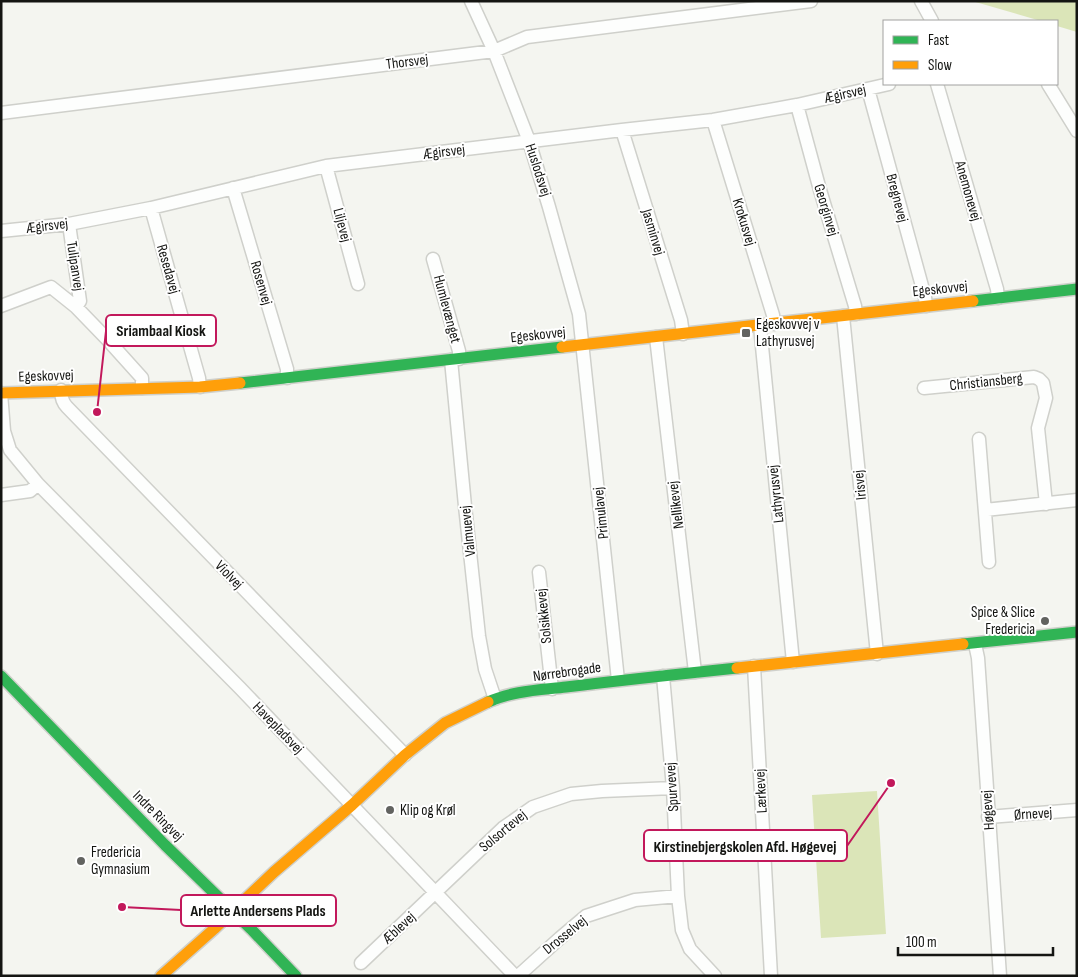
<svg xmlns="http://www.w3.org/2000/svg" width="1078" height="977" viewBox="0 0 1078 977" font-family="'Sofia Sans Condensed',sans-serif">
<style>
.green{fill:#dbe5b8}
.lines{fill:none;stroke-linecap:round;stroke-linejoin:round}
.street-casing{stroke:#cfd0cb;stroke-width:15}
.fast-casing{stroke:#cfd0cb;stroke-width:14}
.slow-casing{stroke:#cfd0cb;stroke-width:14}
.street{stroke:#fdfefd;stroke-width:12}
.fast{stroke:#30b455;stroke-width:11}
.slow{stroke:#ff9f0a;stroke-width:11}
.poi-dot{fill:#626360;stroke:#fff;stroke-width:2}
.labels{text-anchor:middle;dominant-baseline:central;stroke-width:4;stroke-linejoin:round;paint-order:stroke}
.street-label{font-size:15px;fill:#141512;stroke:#fff}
.poi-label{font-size:15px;fill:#141512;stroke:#fff;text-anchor:start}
.leader{fill:none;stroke:#c2185b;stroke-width:2}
.callout-dot{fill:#c2185b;stroke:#fff;stroke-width:2}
.callout{fill:#fff;stroke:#c2185b;stroke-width:2}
.callout-label{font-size:16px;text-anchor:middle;font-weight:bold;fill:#141512}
</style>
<rect width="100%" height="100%" fill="#f4f5f0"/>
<!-- green -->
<path class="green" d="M972,1H1077V32L1057,26V21H1041Z
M877,791L886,934L821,938L812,795Z"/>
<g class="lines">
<defs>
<path id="street" d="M471,1L494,51L529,141L549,207L579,314L618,680
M921,1L932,21
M937,84L997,289L998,298
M1048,84L1077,131
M868,89L925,297L926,306
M797,105L820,190L855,306L856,314
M1,113L494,51L527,37L811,1
M713,120L773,315L774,324
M622,130L681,320L683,334
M326,166L358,284
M233,188L287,369V378
M151,208L199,378L200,387
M69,224L80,301L76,307
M1,231L69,224L151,208L326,166L622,130L713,120L797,105L889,84
M433,259L459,351V359
M1,306L51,287L76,307L106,338L142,378V388
M843,316L877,654
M760,326L793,662
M656,337L695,672
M451,360L465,506L479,636L485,669L495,699
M924,388L1034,377L1039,379L1043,383L1046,398L1038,428L1046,504
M61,390C61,397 62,402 67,407L405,755
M1,393L4,431L10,450L38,484L240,688L515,976
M979,439L989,562
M1,495L30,491L38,484
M985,510L1077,500
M539,572L552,689
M975,644L978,658L1000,976
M754,666L771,976
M663,676L673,788L678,896L682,930L690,949L715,976
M988,817L1077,810
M361,963L503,828L533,807L571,794L602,791L673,788
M518,976L560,938L586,916L635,900L678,896"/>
<path id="fast" d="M973,301L1077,289
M240,383L562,347
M963,644L1077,632
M1,676L165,845L251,929L296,976
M488,702C511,691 541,690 566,687C623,680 680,674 737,668"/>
<path id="slow" d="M562,347L973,301
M1,393L200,387L240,383
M737,668L963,644
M161,976L214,929L274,872L352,805L405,755L445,723L488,702"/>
</defs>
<!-- street casing -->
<use href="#street" class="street-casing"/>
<!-- fast casing -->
<use href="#fast" class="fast-casing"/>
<!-- slow casing -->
<use href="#slow" class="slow-casing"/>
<!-- street -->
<use href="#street" class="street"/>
<!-- fast -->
<use href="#fast" class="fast"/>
<!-- slow -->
<use href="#slow" class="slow"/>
</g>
<!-- markers -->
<g class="poi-dot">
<rect x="741" y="328" width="10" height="10" rx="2.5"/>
<circle cx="1045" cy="621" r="5"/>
<circle cx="390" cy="810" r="5"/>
<circle cx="81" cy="861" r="5"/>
</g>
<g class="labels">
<!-- street labels -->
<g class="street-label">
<text transform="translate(407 62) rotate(-7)">Thorsvej</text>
<text transform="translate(845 94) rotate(-13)">Ægirsvej</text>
<text transform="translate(444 152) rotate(-7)">Ægirsvej</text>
<text transform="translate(538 170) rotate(72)">Huslodsvej</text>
<text transform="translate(968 191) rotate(74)">Anemonevej</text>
<text transform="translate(897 198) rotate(75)">Bregnevej</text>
<text transform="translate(826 210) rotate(73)">Georginvej</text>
<text transform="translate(744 222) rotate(73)">Krokusvej</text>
<text transform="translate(342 225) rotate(75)">Liljevej</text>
<text transform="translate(47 226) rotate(-7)">Ægirsvej</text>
<text transform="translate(653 232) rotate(73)">Jasminvej</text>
<text transform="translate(75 266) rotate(81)">Tulipanvej</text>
<text transform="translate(168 269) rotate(74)">Resedavej</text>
<text transform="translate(261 283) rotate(74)">Rosenvej</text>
<text transform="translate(940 289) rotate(-6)">Egeskovvej</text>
<text transform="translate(447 309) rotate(75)">Humlevænget</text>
<text transform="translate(538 335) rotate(-6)">Egeskovvej</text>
<text transform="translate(46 376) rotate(-2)">Egeskovvej</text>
<text transform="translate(986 382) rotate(-6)">Christiansberg</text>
<text transform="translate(860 485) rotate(-96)">Irisvej</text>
<text transform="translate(776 494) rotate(-96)">Lathyrusvej</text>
<text transform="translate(676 505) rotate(-97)">Nellikevej</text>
<text transform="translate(601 513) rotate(-96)">Primulavej</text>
<text transform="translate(468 531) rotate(-96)">Valmuevej</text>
<text transform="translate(229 575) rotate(46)">Violvej</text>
<text transform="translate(544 616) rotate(-96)">Solsikkevej</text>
<text transform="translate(567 672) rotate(-8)">Nørrebrogade</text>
<text transform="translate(278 728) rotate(46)">Havepladsvej</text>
<text transform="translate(672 787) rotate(-94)">Spurvevej</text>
<text transform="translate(761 791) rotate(-93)">Lærkevej</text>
<text transform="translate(988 810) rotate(-94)">Høgevej</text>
<text transform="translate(1033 814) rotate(-4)">Ørnevej</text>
<text transform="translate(158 816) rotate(45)">Indre Ringvej</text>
<text transform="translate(503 831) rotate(-40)">Solsortevej</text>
<text transform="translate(399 928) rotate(-43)">Æblevej</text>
<text transform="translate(565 935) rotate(-39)">Drosselvej</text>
</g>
<!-- poi labels -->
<g class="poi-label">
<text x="756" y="324">Egeskovvej v<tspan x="756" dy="17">Lathyrusvej</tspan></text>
<text x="1035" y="612" text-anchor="end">Spice &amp; Slice<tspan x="1035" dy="17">Fredericia</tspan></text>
<text x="400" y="810">Klip og Krøl</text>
<text x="91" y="852">Fredericia<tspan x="91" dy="17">Gymnasium</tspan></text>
</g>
</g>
<!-- callouts -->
<path class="leader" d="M97 412L106 331M891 783L847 846M122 907L181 910"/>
<g class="callout-dot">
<circle cx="97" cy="412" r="5"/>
<circle cx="891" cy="783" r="5"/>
<circle cx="122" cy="907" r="5"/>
</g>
<g class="callout">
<rect x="106" y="315" width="110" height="31" rx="5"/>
<rect x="644" y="830" width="203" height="31" rx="5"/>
<rect x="181" y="895" width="155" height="31" rx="5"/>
</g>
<g class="callout-label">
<text x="161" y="336">Sriambaal Kiosk</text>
<text x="745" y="852">Kirstinebjergskolen Afd. Høgevej</text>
<text x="258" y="916">Arlette Andersens Plads</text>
</g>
<!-- border -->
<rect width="1078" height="977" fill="none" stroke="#141512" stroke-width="5"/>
<!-- legend -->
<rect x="883" y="20" width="175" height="65" fill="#ffffff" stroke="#a1a1a0"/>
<rect x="893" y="36" width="25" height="8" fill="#30b455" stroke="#a1a1a0"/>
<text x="928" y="45" font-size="15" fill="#141512">Fast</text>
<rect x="893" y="61" width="25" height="8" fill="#ff9f0a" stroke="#a1a1a0"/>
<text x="928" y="70" font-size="15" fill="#141512">Slow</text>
<!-- scale -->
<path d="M898 947v8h155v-8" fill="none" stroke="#141512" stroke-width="2.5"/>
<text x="906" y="947" font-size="15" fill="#141512" stroke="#ffffff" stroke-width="4" paint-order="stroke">100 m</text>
</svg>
